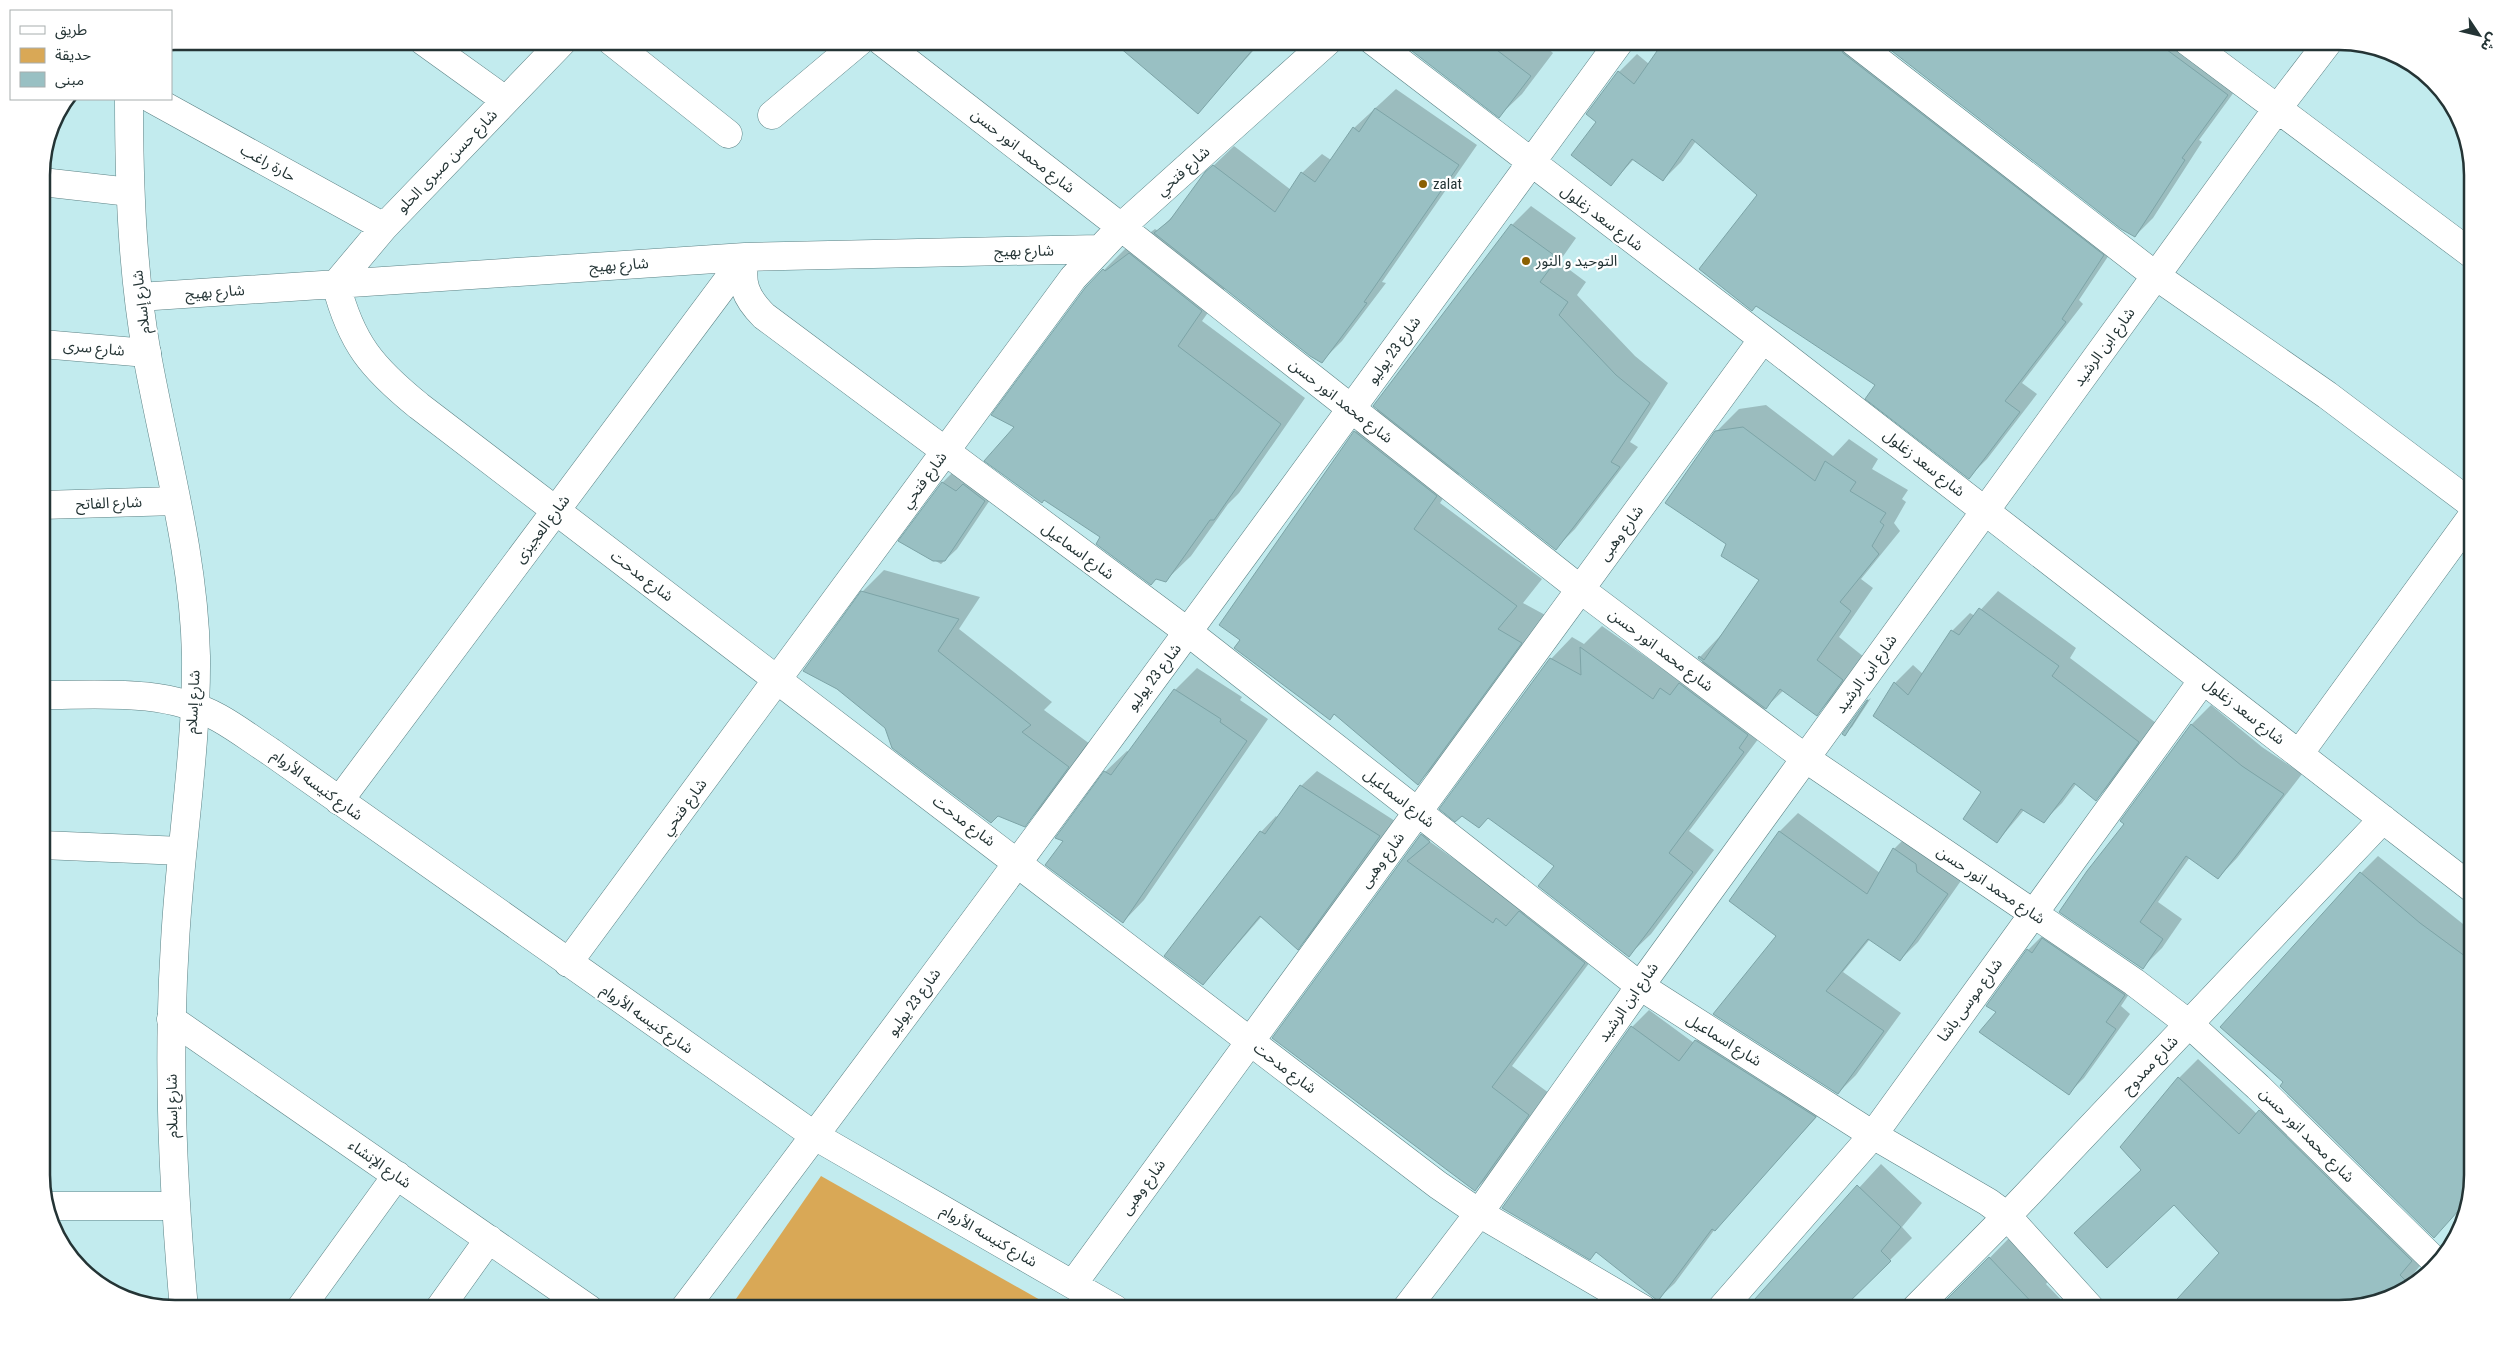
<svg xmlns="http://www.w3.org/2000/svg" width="2514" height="1350" viewBox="0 0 2514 1350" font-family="'Roboto Condensed','Noto Sans Arabic',sans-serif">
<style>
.green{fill:#d9a856}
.shadow{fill:#0003}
.building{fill:#99c0c3;stroke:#7da4a7}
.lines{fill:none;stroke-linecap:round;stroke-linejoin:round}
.minor-casing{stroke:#5c8285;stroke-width:29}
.tertiary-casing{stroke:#5c8285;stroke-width:29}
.minor{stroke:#fff;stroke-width:28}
.tertiary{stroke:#fff;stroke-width:28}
.poi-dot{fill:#8b6002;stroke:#fff;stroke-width:2}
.labels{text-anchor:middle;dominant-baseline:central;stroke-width:4.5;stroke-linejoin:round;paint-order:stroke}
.street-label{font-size:15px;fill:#243435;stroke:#fff}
.poi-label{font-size:15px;fill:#243435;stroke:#fff;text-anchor:start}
.rim{fill:none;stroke:#243435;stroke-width:2.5}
</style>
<rect width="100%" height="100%" fill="#c2ebee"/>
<!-- green -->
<path class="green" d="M821,1176L1056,1309H729Z"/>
<!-- shadow -->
<path class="shadow" d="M1126,41H1262L1198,112Z
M1401,41H1540L1553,53L1522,94L1499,116Z
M1665,41H1869L2121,237L2079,300L2083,304L2022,383L2037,394L1987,459L1969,477L1877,384L1758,195L1696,141L1681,162L1663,180L1634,159L1611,184L1598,121L1619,72L1637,54L1649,64Z
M1881,41H2199L2245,77L2199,140L2202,142L2153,218L2135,236Z
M1396,89L1477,145L1382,282L1386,283L1342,341L1322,361L1226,287L1202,321L1305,398L1239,493L1228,504L1191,556L1165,581L1102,537L1016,427L1104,270L1129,245L1131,247L1155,229L1158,231L1175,214L1206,173L1234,146L1291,190L1302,173L1322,154L1331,160L1354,128Z
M1531,206L1576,238L1559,262L1586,282L1577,295L1635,356L1668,383L1630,442L1638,447L1575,529L1556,548L1460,473L1440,503L1542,579L1523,603L1547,616L1444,757L1418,783L1335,713L1330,718L1241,640L1221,625L1355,432L1378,409L1512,225Z
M1766,405L1833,456L1849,439L1878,459L1872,469L1908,490L1902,499L1906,502L1894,523L1900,531L1861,579L1873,588L1839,637L1864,657L1839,692L1817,714L1784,690L1764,709L1769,713L1759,726L1765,730L1689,831L1714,850L1651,934L1629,955L1551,659L1572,637L1584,644L1602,626L1673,676L1683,667L1691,673L1703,661L1699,658L1722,634L1760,579L1727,543L1716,432L1739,409Z
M958,467L1000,485L957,549L941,564L900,541L943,482Z
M884,570L980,597L959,629L1052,702L1044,710L1090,744L1046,803L1024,825L862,592Z
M1998,591L2076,648L2070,658L2156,723L2114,781L2096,799L2077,783L2062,803L2044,821L2024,810L1997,842L1983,792L1874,716L1895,683L1913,665L1923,674L1952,631L1970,613L1975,616Z
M1197,668L1242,697L1240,700L1268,719L1144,900L1123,922L1065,841L1105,772L1127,751L1129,752L1175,690Z
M1871,698L1852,727L1844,734L1868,700Z
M2211,705L2262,747L2302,774L2237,858L2218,878L2190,857L2158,902L2182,919L2162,948L2143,967L2126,824L2122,821L2192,724Z
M1317,771L1395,821L1313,933L1298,948L1262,916L1203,984L1166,955L1261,832L1276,816L1278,818L1301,786Z
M1798,813L1880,873L1894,849L1912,831L1965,875L1918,942L1900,960L1870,939L1843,972L1901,1013L1856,1075L1838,1093L1777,936L1730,901L1780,831Z
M1443,814L1450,820L1429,841L1514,902L1605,942L1512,1066L1549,1093L1496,1169L1475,1190L1274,1038L1422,835Z
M2378,856L2473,932V1175L2361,873Z
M2043,935L2139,979L2121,1006L2130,1014L2084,1078L2068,1094L1998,1012L2028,950Z
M1649,1010L1694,1043L1712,1023L1832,1100L1715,1229L1675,1283L1658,1299L1597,1251L1590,1258L1632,1027Z
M2198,1059L2257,1114L2279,1092L2424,1261L2400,1290L2220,1253L2142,1169L2179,1078Z
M1881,1164L1922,1203L1902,1227L1912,1238L1841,1309L1756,1300Z
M2011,1236L2051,1278L2046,1284L2070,1309H1940Z
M1665,1303L1673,1309H1659Z"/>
<!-- building -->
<path class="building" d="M1112,41H1260L1198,114Z
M1399,41H1485L1531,76L1499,118Z
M1664,41H1838L1843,53L2104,255L2062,319L2066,322L2005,401L2020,412L1969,479L1865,399L1875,385L1756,306L1752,311L1699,269L1757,195L1692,139L1663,181L1632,159L1611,186L1571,155L1596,122L1586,114L1618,71L1634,84Z
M1879,41H2155L2228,95L2182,158L2185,160L2135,237L2121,229Z
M1375,108L1459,165L1364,302L1367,303L1322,363L1310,356L1154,233L1170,220L1205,172L1213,165L1275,212L1301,172L1315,182L1353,127L1359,132Z
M1511,224L1558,258L1540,282L1568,302L1559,315L1616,375L1650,403L1611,462L1620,467L1556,550L1373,406Z
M1129,253L1202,311L1178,346L1281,424L1214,520H1210L1166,582L1156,579L1151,585L1096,544L1100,537L1044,500L1042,503L984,461L1014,427L991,415L1085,288L1103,269L1105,271Z
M1743,427L1815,481L1825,461L1856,482L1850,491L1886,513L1880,522L1884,525L1872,546L1879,554L1840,602L1851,611L1817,660L1843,680L1817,716L1780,689L1766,709L1698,658L1699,656L1704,660L1759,580L1721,556L1726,544L1665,503L1715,431Z
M1354,431L1437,496L1414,529L1517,606L1498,629L1522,643L1418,785L1334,714L1330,720L1234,648L1240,640L1219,625Z
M942,482L956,491L963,484L985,501L945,561H933L898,541Z
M861,591L959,619L938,651L1031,725L1022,732L1069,767L1025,827L998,816L991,823L892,748L885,728L837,689L803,671Z
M1979,608L2059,666L2052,676L2139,742L2096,801L2074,783L2044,823L2021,809L1997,843L1963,819L1981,792L1873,716L1894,682L1908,695L1951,630L1959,635Z
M1580,647L1653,699L1660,688L1670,695L1679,683L1748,735L1739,748L1744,752L1669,853L1693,872L1629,957L1538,886L1554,866L1488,818L1479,828L1462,816L1455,822L1439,809L1550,658L1581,675Z
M1174,689L1221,719L1220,722L1247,741L1123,923L1045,865L1063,841L1055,838L1104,771L1111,775Z
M1867,700H1868L1845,736L1842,734Z
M2191,724L2242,766L2284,794L2218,879L2186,856L2140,922L2163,939L2143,969L2059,912L2087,871L2124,824L2120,821Z
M1300,785L1380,836L1298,950L1260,916L1203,985L1164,956L1260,831L1265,834Z
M1779,831L1867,894L1893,848L1916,864L1917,872L1948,894L1900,961L1868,939L1826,991L1884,1031L1838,1094L1713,1014L1776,936L1729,901Z
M1421,834L1430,842L1407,861L1493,923L1496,918L1506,926L1519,911L1585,963L1492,1087L1529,1115L1475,1191L1272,1038Z
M2360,872L2420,923L2473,962V1175L2467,1201L2434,1238L2280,1086L2283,1082L2220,1027Z
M2042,938L2125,995L2106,1022L2116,1029L2069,1095L1979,1032L1996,1012L1986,1006L2027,949L2032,953Z
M1631,1026L1679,1061L1695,1040L1816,1117L1715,1231L1712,1229L1658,1301L1596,1252L1590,1260L1502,1208Z
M2178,1077L2239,1134L2259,1110L2412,1261L2400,1275L2412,1287L2339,1309H2168L2219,1253L2174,1205L2107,1268L2074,1233L2141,1170L2120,1147Z
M1857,1185L1901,1227L1881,1251L1891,1261L1842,1309H1746Z
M1989,1257L2038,1309H1937Z"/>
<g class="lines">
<defs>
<path id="minor" d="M423,41L505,100
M563,41L384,227L336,284C351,343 372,368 419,406L1438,1185L1479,1213L1643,1309
M611,41L728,134
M881,41L1121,227L1580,589L1805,758L2134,982L2189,1024L2258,1087L2435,1261
M1373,41L1763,339L2473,889
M1853,41L2156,276L2327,395L2473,505
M2187,41L2473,255
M152,99L384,227
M772,115L860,41
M42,182L130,192
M745,257C740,283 745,297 764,316L1188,632L1640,986L1873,1135L1988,1202L2007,1216L2091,1309
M139,297L745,257L1099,249
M42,344L147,353
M42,505L176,501
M42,695C101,695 165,688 219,718C237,728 254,741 271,752L815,1136L1115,1309
M2299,754L2473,515
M339,801L745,257
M42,845L182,851
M568,963L1073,278L1121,227L1328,41
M171,1019L589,1309
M49,1206H175
M1073,1284L1763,339
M300,1309L397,1175
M439,1309L489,1239
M684,1309C1001,890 1310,465 1620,41
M1406,1309L1479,1213L1640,986L2277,109L2329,41
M1721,1309L1873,1135L2203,680
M1915,1309L2007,1216L2383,819"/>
<path id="tertiary" d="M129,99C129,184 132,270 147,355C165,455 194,554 196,656C197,751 180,847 175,942C167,1065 173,1186 184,1309"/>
</defs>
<!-- minor casing -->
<use href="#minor" class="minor-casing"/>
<!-- tertiary casing -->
<use href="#tertiary" class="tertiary-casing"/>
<!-- minor -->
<use href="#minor" class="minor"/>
<!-- tertiary -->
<use href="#tertiary" class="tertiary"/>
</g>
<!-- markers -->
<g class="poi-dot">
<circle cx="1423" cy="184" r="5"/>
<circle cx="1526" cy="261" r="5"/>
</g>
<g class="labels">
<!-- street labels -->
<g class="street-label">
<text transform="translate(1023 151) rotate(38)">شارع محمد انور حسن</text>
<text transform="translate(447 161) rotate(-46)">شارع حسن صبرى الحلو</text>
<text transform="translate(268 163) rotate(29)">حارة راغب</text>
<text transform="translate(1183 171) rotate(-42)">شارع فتحي</text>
<text transform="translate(1602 218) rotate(37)">شارع سعد زغلول</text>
<text transform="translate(1024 251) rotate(-1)">شارع بهيج</text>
<text transform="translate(619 265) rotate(-4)">شارع بهيج</text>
<text transform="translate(215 292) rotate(-4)">شارع بهيج</text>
<text transform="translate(141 302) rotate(-97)">شارع إسلام</text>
<text transform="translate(2104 347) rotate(-54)">شارع ابن الرشيد</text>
<text transform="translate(94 348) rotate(5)">شارع سرى</text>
<text transform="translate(1394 350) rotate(-54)">شارع 23 يوليو</text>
<text transform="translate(1341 401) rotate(38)">شارع محمد انور حسن</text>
<text transform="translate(1924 463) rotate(38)">شارع سعد زغلول</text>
<text transform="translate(924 480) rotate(-54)">شارع فتحي</text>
<text transform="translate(109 503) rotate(-2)">شارع الفاتح</text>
<text transform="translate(542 529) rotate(-53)">شارع العجيزى</text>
<text transform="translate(1621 533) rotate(-54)">شارع وهبى</text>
<text transform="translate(1078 551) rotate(36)">شارع اسماعيل</text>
<text transform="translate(642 576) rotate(37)">شارع مدحت</text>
<text transform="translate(1661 650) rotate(37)">شارع محمد انور حسن</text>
<text transform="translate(1866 674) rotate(-54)">شارع ابن الرشيد</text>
<text transform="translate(1154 677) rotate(-53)">شارع 23 يوليو</text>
<text transform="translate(193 702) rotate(-87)">شارع إسلام</text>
<text transform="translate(2244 711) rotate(38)">شارع سعد زغلول</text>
<text transform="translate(317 785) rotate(36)">شارع كنيسه الأروام</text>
<text transform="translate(1399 798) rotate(38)">شارع اسماعيل</text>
<text transform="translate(684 807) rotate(-54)">شارع فتحي</text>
<text transform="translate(964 821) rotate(37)">شارع مدحت</text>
<text transform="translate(1382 860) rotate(-54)">شارع وهبى</text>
<text transform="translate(1991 885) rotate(34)">شارع محمد انور حسن</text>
<text transform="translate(1970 1000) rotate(-54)">شارع موسى باشا</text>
<text transform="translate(914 1002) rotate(-54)">شارع 23 يوليو</text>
<text transform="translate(1628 1002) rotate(-55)">شارع ابن الرشيد</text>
<text transform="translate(647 1019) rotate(35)">شارع كنيسه الأروام</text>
<text transform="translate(1724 1040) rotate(32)">شارع اسماعيل</text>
<text transform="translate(2150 1065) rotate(-47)">شارع ممدوح</text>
<text transform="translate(1285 1068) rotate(37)">شارع مدحت</text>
<text transform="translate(172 1106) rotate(-91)">شارع إسلام</text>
<text transform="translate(2307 1135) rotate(45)">شارع محمد انور حسن</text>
<text transform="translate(380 1164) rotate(35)">شارع الإنشاء</text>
<text transform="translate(1143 1187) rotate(-54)">شارع وهبى</text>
<text transform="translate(989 1236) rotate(30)">شارع كنيسه الأروام</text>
</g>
<!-- poi labels -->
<g class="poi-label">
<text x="1433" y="184">zalat</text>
<text x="1536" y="261">التوحيد و النور</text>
</g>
</g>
<!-- crop -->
<path d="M0 0H2514V1350H0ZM175 50H2339A125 125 0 0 1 2464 175V1175A125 125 0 0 1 2339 1300H175A125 125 0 0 1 50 1175V175A125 125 0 0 1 175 50Z" fill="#fff" fill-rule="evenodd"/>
<path class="rim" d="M175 50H2339A125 125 0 0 1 2464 175V1175A125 125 0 0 1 2339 1300H175A125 125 0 0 1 50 1175V175A125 125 0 0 1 175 50Z"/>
<!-- legend -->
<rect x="10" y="10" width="162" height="90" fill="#ffffff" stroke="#a7aeae"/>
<rect x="20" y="26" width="25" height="8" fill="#ffffff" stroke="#a7aeae"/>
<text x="55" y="35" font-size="15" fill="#243435">طريق</text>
<rect x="20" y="48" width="25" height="15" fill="#d9a856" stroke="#a7aeae"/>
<text x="55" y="60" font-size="15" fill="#243435">حديقة</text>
<rect x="20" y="72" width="25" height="15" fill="#99c0c3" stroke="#a7aeae"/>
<text x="55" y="85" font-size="15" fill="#243435">مبنى</text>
<!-- north arrow -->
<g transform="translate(2479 35) rotate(125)" stroke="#ffffff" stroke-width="4" paint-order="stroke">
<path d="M0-4L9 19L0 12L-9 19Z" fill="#243435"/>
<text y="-8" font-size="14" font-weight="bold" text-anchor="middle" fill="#243435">ش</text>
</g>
</svg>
